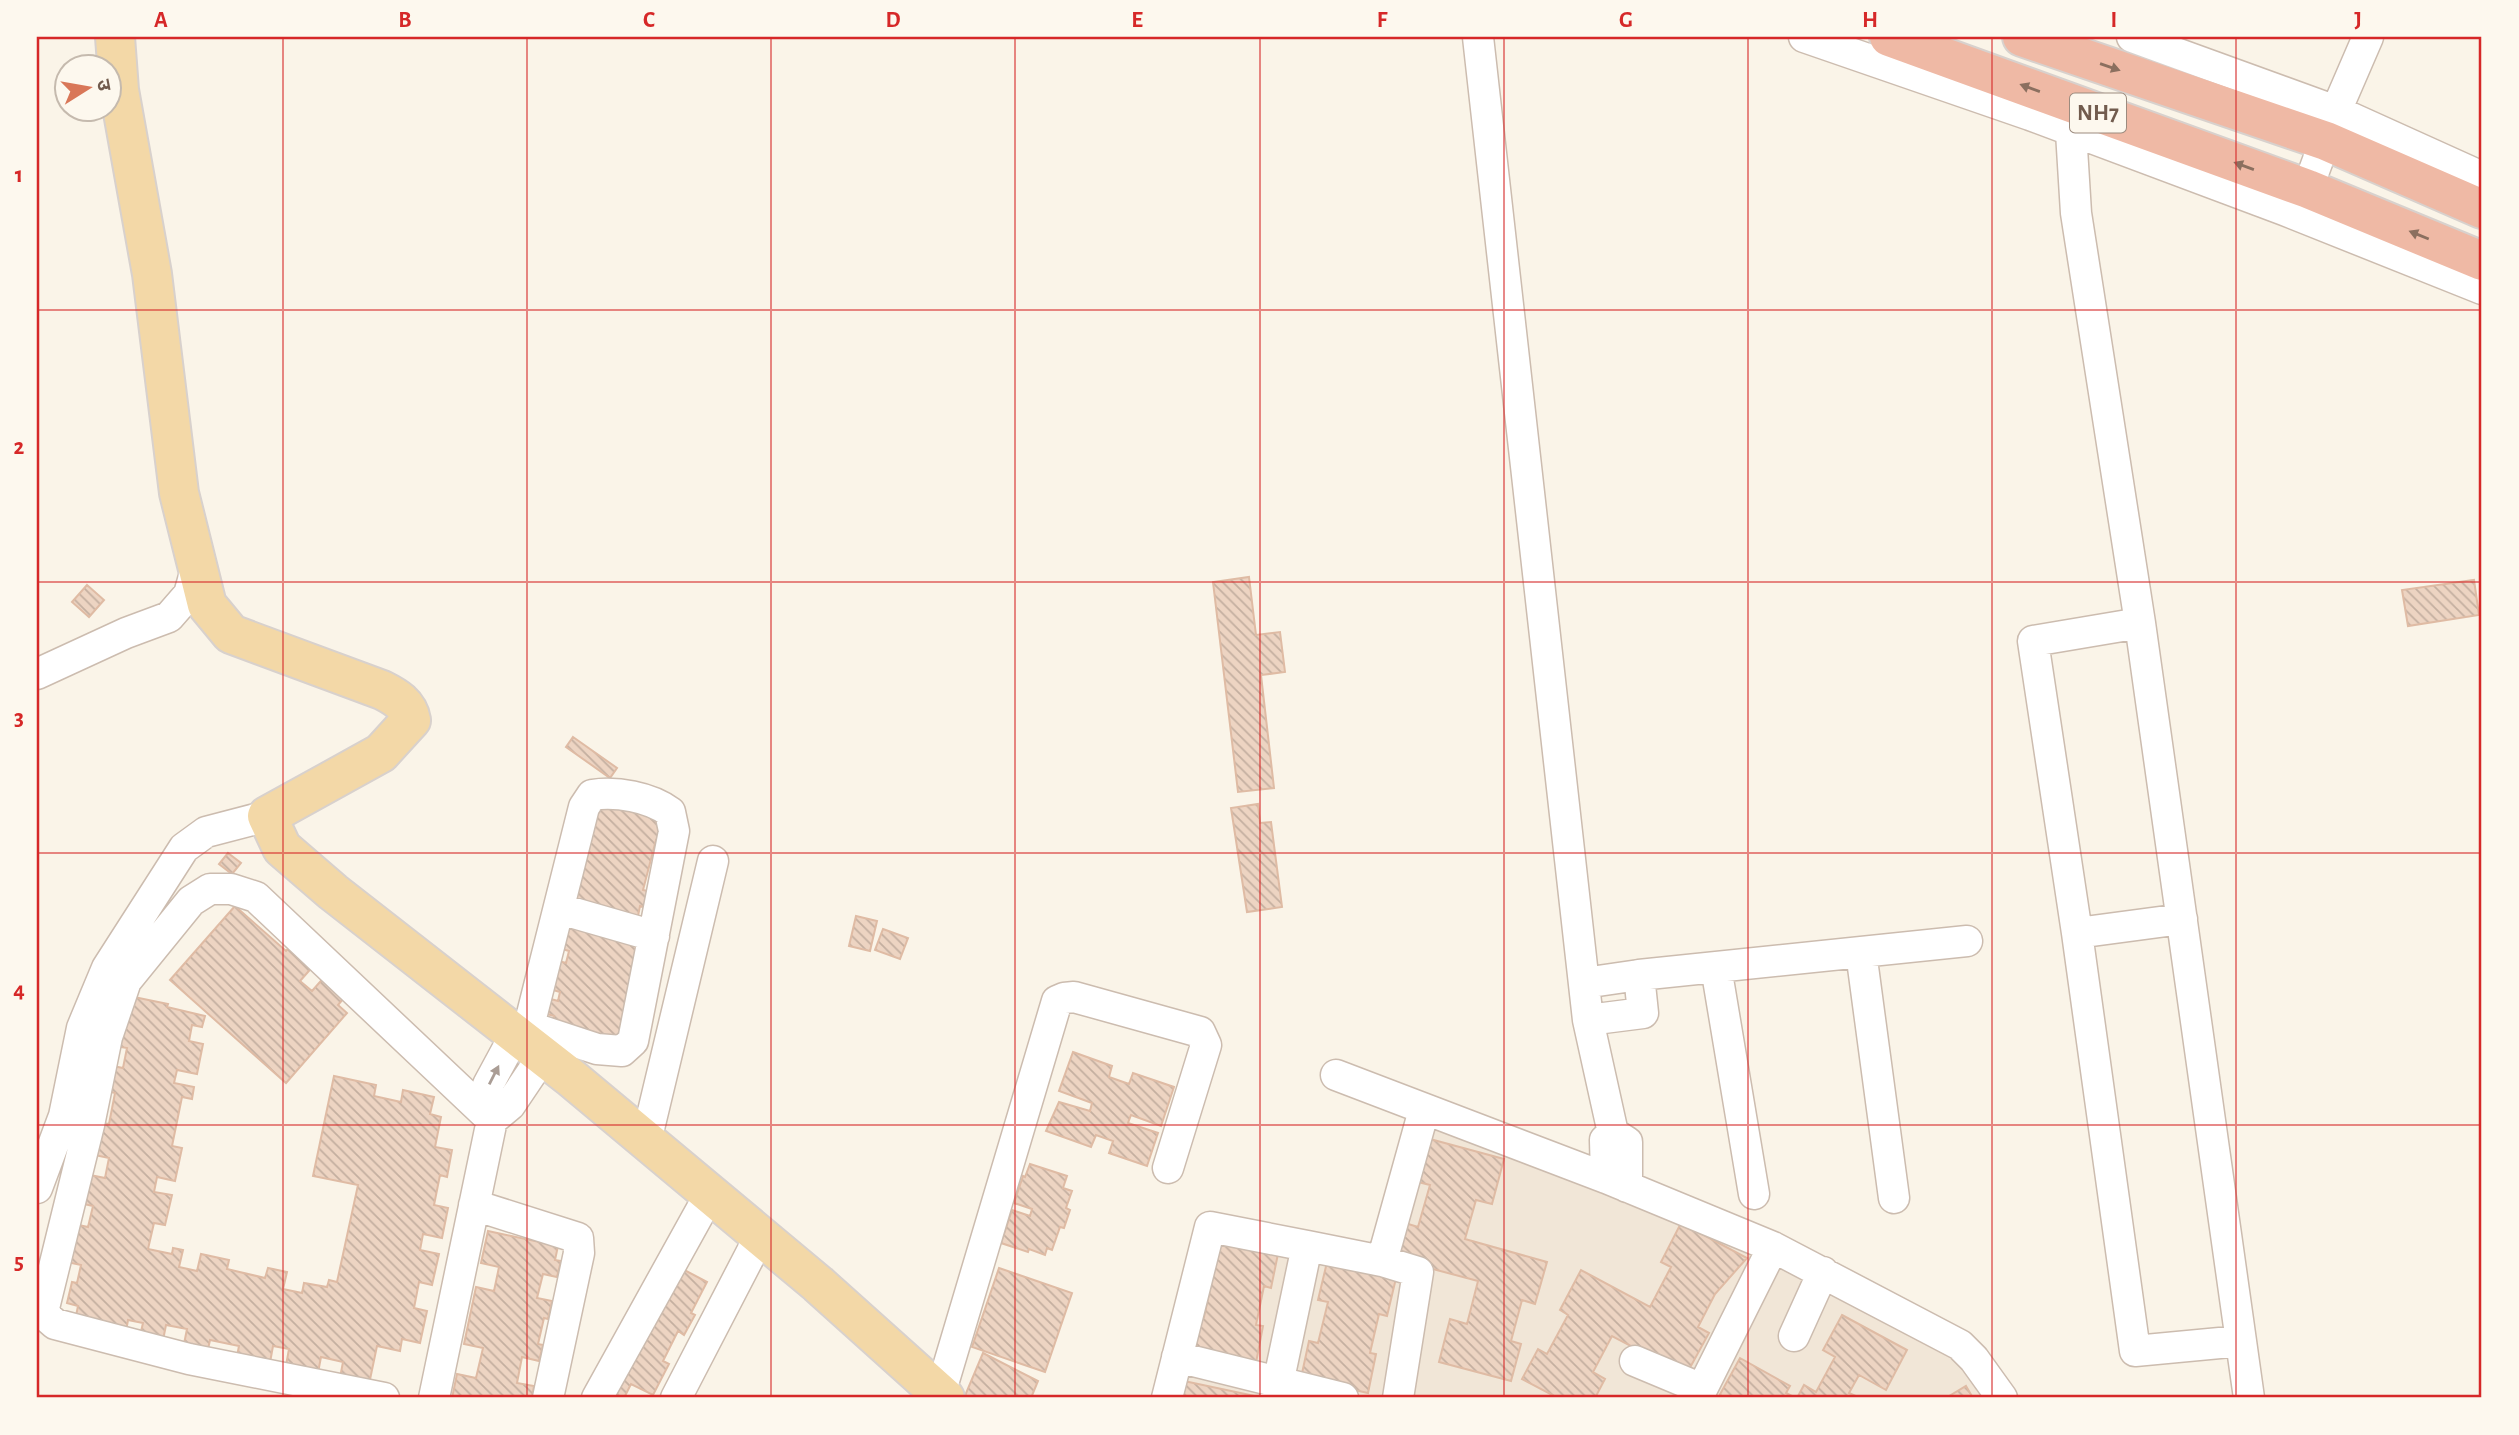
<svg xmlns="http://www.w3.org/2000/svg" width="2519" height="1435" viewBox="0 0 2519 1435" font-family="'Alegreya Sans','Noto Sans Devanagari',sans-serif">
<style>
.residential{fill:#f1e6d7}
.building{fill:url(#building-back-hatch);stroke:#dfbba4;stroke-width:2}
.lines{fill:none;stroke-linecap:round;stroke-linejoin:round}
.minor-casing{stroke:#ccbcaf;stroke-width:33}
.major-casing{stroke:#d8d1cd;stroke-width:42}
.highway-casing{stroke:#d8d1cd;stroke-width:42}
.minor{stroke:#fff;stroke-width:30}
.major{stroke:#f3d8a7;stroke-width:38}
.highway{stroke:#efb9a5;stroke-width:38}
.oneway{fill:#8b6f5f}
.oneway2{fill:#aa9d95}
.grid{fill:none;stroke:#d62828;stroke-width:2;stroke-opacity:0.55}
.labels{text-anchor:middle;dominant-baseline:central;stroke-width:6;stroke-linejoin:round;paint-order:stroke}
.shield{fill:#fdf8ee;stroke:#9c8b7e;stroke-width:2}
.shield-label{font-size:23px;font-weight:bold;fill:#725c4e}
.neatline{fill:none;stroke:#d62828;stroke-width:2.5}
.grid-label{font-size:23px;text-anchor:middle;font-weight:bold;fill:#d62828}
</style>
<defs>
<pattern id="building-back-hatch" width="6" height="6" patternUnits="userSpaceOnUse" patternTransform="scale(1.75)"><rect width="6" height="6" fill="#edd4c2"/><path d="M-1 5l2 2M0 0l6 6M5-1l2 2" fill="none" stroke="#c4afa0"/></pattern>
</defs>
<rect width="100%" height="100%" fill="#faf4e8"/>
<!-- residential -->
<path class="residential" d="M1415,1100L1964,1334L2012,1398H1158L1205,1216L1376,1248Z"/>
<!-- building -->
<path class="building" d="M1249,577L1256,635L1280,632L1285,672L1261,675L1274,788L1238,792L1213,582Z
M2474,580L2479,615L2408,626L2402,590Z
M87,585L104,600L89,617L72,602Z
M573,737L617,768L610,778L566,747Z
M591,799L664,817V842L656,840L643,890L652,892L648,908L640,906L637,921L572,905Z
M1258,804L1260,823L1271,822L1282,907L1247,912L1231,808Z
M228,853L241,863L232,874L219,864Z
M235,906L286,951L293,944L315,964L300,981L312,991L327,974L348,993L338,1005L347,1013L286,1083L170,980Z
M856,916L877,921L870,951L849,946Z
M569,921L648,946L620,1042L551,1026L554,1016L547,1014L551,999L558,1001L560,992L553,990L559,961L566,963L569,951L562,949Z
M883,929L908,938L900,959L875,950Z
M134,997L168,1004L167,1007L205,1016L202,1027L192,1025L189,1041L203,1044L197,1074L177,1070L174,1083L194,1087L192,1099L182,1097L172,1146L182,1148L175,1181L157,1177L154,1192L172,1195L165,1225L154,1223L148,1249L172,1254L173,1248L183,1250L179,1267L197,1271L201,1254L229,1260L227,1269L265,1278L268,1268L287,1272L283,1289L302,1293L304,1283L327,1287L329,1280L337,1282L358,1185L313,1176L334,1076L376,1085L374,1096L401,1102L403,1090L434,1097L430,1114L441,1117L435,1147L452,1150L447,1177L440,1175L434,1205L448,1208L442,1238L423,1234L420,1250L439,1254L432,1285L419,1282L414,1308L427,1311L420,1343L402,1339L400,1351L377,1346L368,1389L339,1383L343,1362L321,1357L317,1378L285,1371L289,1349L273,1346L269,1368L236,1361L239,1346L210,1340L207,1354L183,1349L187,1329L166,1325L162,1345L139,1340L143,1323L128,1320L125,1337L74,1326L78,1306L67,1303L72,1282L77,1283L81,1265L67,1262L74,1224L88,1227L93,1206L79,1203L85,1174L105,1178L109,1158L90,1154L96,1122L109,1124L115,1093L103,1090L108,1065L123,1068L127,1048L109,1045Z
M1073,1052L1112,1066L1109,1077L1129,1084L1133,1073L1174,1087L1161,1126L1131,1115L1128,1123L1158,1133L1147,1166L1109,1153L1113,1141L1096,1135L1091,1147L1046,1131L1059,1102L1090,1111L1092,1103L1059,1091Z
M1430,1139L1504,1159L1492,1204L1476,1200L1465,1239L1547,1262L1535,1304L1522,1300L1511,1341L1521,1344L1511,1381L1439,1362L1450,1319L1467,1324L1478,1281L1395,1259L1405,1223L1418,1227L1430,1185L1418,1182Z
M1030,1164L1067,1176L1063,1188L1072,1191L1066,1208L1070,1210L1064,1228L1060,1227L1052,1250L1047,1248L1045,1255L1029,1249L1028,1252L1001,1243L1012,1210L1030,1216L1032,1209L1014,1203L1023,1176L1025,1177Z
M1681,1223L1747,1258L1715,1294L1698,1327L1709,1333L1686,1375L1612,1336L1593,1372L1605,1379L1595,1398H1558L1522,1379L1538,1349L1547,1354L1568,1315L1560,1310L1581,1270L1650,1307L1671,1267L1661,1262Z
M488,1231L558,1246L555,1260L561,1261L557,1277L543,1274L537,1298L552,1301L548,1319L544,1318L538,1344L543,1345L539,1361L522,1357L517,1383L534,1386L532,1398H452L457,1374L476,1378L483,1348L464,1344L476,1287L494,1291L499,1267L481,1263Z
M1211,1235L1279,1249L1271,1288L1264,1286L1256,1325L1263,1326L1255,1368L1187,1354L1195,1315L1204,1317L1213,1276Z
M1328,1258L1397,1274L1387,1316L1379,1314L1370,1353L1376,1354L1368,1393L1301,1378L1309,1341L1318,1343L1328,1302L1318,1300Z
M675,1265L707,1282L691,1313L695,1315L684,1335L678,1331L663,1361L669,1364L653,1395L631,1384L624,1398H606Z
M999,1268L1072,1293L1045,1372L972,1347Z
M1842,1315L1907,1350L1886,1390L1859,1375L1849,1393L1860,1398H1797L1804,1385L1816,1392L1835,1357L1823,1350Z
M983,1353L1038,1381L1031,1398H964Z
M1740,1358L1790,1386L1786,1393L1796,1398H1718Z
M1184,1381L1255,1396V1398H1181Z
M1966,1386L1973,1398H1946Z"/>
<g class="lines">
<defs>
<path id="minor" d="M1478,37L1588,1020L1613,1133
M1804,37L2030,115L2284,210L2482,289
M2132,37L2336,111L2482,177
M2071,132L2076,213L2140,623L2249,1398
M2300,209L2336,111L2368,37
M2140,623L2033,641L2077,933L2182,919
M37,674L126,633L169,617L189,594L197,566
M560,909L654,936
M2077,933L2135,1351L2241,1341
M1861,952L1894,1198
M1716,967L1754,1194
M1584,983L1639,975
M1588,1020L1643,1013L1639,975L1967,941
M525,1042L584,807L592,795C616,791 650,797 670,812L674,831L633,1041L622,1051L597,1049L530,1027
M1336,1075L1606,1178L1773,1247L1960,1345L1974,1359L2002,1398
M492,1120L510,1105L543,1056
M646,1141L713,861
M1606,1178L1605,1140L1613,1133L1627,1142V1187
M37,1188L64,1116L82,1028L107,968L184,848L206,832L267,816
M474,1205L578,1238L579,1253L548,1398
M1382,1261L1418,1272L1398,1398
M1794,1336L1823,1272
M1177,1357L1343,1398
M1635,1361L1702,1389L1773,1247
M940,1394L1057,1001L1064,998L1074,997L1200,1032L1206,1045L1168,1168
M384,1398L189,1359L55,1324L47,1317L44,1308L89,1125L107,1037L126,981L191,901L210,889H231L256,897L492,1120
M434,1398L492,1120L488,1085L515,1035
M597,1398L710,1194
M676,1398L760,1236
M1167,1398L1210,1227L1307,1246
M1275,1398L1307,1246L1382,1261L1424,1110"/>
<path id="major" d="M115,37L119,90L152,274L179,493L207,605L231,634L382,690C396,697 408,704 411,720L381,753L267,816L282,848L333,892L570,1077L818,1284L945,1398"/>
<path id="highway" d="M1889,37L2308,189L2482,261
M2022,37L2326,141L2482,209"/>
</defs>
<!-- minor casing -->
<use href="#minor" class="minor-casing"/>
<!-- major casing -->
<use href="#major" class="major-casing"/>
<!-- highway casing -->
<use href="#highway" class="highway-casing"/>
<!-- minor -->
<use href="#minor" class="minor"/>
<!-- major -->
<use href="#major" class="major"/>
<!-- highway -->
<use href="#highway" class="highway"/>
</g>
<!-- one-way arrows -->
<defs><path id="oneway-solid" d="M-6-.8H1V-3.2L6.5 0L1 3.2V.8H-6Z" transform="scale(1.75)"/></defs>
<g class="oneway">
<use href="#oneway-solid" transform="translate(2110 67) rotate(19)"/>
<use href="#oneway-solid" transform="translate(2030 88) rotate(-160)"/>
<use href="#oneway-solid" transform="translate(2244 166) rotate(-160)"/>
<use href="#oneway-solid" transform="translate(2419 235) rotate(-158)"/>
</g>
<use class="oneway2" href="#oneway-solid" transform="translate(494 1075) rotate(-63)"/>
<!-- grid -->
<path class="grid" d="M283,37V1398M527,37V1398M771,37V1398M1015,37V1398M1260,37V1398M1504,37V1398M1748,37V1398M1992,37V1398M2236,37V1398M37,310H2482M37,582H2482M37,853H2482M37,1125H2482"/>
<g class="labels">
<!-- shield labels -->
<rect class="shield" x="2070" y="93.5" width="56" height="39" rx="5"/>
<g class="shield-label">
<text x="2098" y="113">NH7</text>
</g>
</g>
<!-- border -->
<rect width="2519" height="1435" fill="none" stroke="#fdf8ee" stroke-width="77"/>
<!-- north arrow -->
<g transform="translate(88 88) rotate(79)"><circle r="33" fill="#fdf8ee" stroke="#c5baae" stroke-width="2"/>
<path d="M0-5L12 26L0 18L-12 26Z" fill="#d97758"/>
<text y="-10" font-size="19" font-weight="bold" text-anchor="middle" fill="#725c4e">उ</text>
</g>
<rect x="38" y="38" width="2442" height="1358" class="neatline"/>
<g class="grid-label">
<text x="161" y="27">A</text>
<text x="405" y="27">B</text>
<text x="649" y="27">C</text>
<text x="893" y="27">D</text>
<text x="1137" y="27">E</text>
<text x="1382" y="27">F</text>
<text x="1626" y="27">G</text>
<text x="1870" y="27">H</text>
<text x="2114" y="27">I</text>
<text x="2358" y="27">J</text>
<text x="19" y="182">1</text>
<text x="19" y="454">2</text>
<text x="19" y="725">3</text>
<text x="19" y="997">4</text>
<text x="19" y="1269">5</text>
</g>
</svg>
